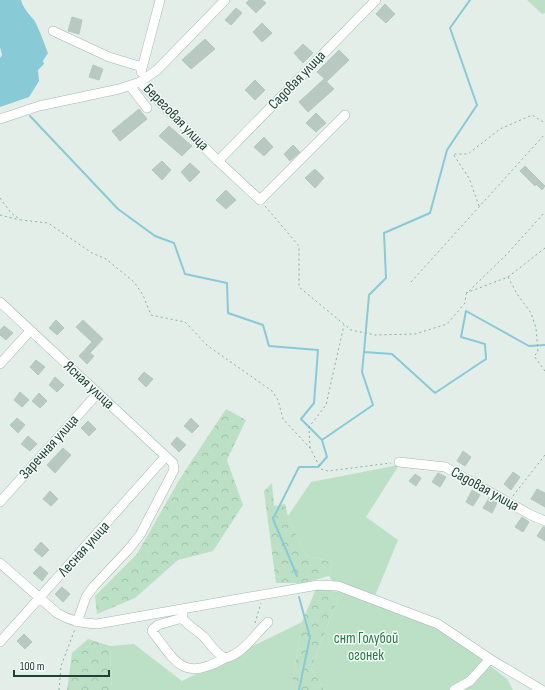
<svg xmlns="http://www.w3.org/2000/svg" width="545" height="690" viewBox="0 0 545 690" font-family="'Sofia Sans Condensed',sans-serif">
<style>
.green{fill:#bbe0c5}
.forest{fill:url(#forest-crowns)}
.water{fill:#88cad6}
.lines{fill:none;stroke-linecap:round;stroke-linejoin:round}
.stream{stroke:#88cad6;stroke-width:2}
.building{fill:#b8c9c2;stroke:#b5c8c0}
.minor-casing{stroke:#a5b7b0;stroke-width:10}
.path{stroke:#81b3a3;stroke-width:1;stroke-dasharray:2 3;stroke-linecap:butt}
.minor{stroke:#fff;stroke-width:9}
.labels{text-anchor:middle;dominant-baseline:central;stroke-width:3;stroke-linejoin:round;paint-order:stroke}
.street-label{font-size:15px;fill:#214138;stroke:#f4faf7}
.park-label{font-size:15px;fill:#297a48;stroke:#f4faf7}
</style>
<defs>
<pattern id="forest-crowns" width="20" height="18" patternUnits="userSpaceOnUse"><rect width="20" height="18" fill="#bbe0c5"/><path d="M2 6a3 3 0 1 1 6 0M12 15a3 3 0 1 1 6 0" fill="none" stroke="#a0c1aa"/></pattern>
</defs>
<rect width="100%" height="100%" fill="#e3eee9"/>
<!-- green -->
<path class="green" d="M527,0H545V13L542,14Z
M399,465L366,517L398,540L375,596L439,626L507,679L513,690H325L311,669L340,592L329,576L333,562L306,556L288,516L311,482Z
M302,622L291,690H112L110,646L134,644L182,681Z"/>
<!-- forest -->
<path class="forest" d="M226,409L246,420L227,460L243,505L213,551L178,560L135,598L97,614L95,596L137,554L181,477Z
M272,483L274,506L285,504L288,516L306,556L333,562L329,576L304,583H276L264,491Z
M316,589L340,592L311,669L325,690H291L302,622Z
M88,639L110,646L112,690H67L72,653Z"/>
<!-- water -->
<path class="water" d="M0,0H21C23,8 29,14 34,20C38,26 45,45 48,53L43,61L44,64L38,70L39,81L29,97L0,107V58L2,55L0,47Z"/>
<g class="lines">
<!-- stream -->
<path class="stream" d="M30,116L118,209L155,236L174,243L185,274L227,283L228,313L263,325L269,346L318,350L314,403L301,419L322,440
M364,352L369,295L386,278L384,233L430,213L447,150L477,105L450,28L470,0
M297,576L273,519L299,467H318L327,457L322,440L373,405L362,372L364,352L392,354L435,393L486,359L485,344L461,337L466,311L529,346L545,345
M299,690L310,637L299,597"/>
</g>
<!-- building -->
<path class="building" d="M249,0H262L266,3L256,13L246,3Z
M385,4L395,14L386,23L376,14Z
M236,8L242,13L231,25L225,20Z
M72,17L82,20L79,34L68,31Z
M262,23L272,33L262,42L253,32Z
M205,39L215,49L191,69L182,60Z
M303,44L313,53L303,63L294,53Z
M339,50L349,60L327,81L317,72Z
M93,65L103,69L99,80L89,77Z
M324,79L334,89L308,112L299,102Z
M255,80L265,90L255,100L245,90Z
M139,109L147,119L120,141L112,131Z
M316,113L326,123L316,132L306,123Z
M169,126L192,146L182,156L159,136Z
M264,137L273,147L264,156L254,147Z
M293,145L300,152L290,161L284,154Z
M162,161L171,170L162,180L152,170Z
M190,163L200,172L190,182L181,172Z
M525,166L545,186L542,190L536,184L535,186L520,171Z
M315,169L324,178L315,188L305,178Z
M226,190L236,200L226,209L216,200Z
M56,320L64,328L57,335L49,328Z
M83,320L103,339L90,353L94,356L87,364L79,356L92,342L76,327Z
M4,326L13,333L6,340L0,335V330Z
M36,360L45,367L38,375L30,367Z
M144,372L153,379L146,387L138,379Z
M55,377L64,385L57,392L49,385Z
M20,392L29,400L22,407L14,400Z
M39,393L47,401L40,408L32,401Z
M17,418L25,425L18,433L10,425Z
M191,418L199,426L192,433L184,426Z
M88,421L96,429L89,436L81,428Z
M28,436L37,444L30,451L21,444Z
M177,437L186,445L179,452L171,444Z
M63,448L71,455L55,473L47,465Z
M463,451L471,457L465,466L457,461Z
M513,472L520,477L511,490L504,484Z
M438,473L446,477L440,487L432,482Z
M415,474L421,478L416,486L409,481Z
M537,489L545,493V507L531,499Z
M472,490L480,495L473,506L466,502Z
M50,491L58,499L51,506L43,499Z
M489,498L497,503L492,513L483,508Z
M522,517L529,522L523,532L515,527Z
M543,527H545V541L537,536Z
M41,542L49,550L42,557L34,550Z
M40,566L48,573L42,581L33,573Z
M62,587L70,594L63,602L55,594Z
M24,634L32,642L25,649L17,641Z"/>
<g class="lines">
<defs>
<path id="minor" d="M53,31L109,57L142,67
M141,72L160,0
M140,82L218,161L260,200L345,115
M130,86L147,108
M0,119L39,106L119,89L140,82L157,70L225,0
M218,161L376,0
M0,302L173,463L174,470L140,535L128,550L94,586L86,597L77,622
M0,364L30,331
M399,462L445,467L531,515L545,521
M0,502L98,393
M0,563L57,613C70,621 82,623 97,624L318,585L338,586L438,624L490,659L542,690
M183,614L182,618C188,626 197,630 204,637C211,645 215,653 225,658C243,654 255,634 268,622
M182,618L158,625L153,629L152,631C176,663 184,682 225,658
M0,642L166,456
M454,690L470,681L490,659"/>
</defs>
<!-- minor casing -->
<use href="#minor" class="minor-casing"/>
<!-- path -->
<path class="path" d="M0,198L11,213L21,220L48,223L92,253L106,259L134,282L143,295L151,315L185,322L208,346L272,391L278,400L283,419L310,448L321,469L328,471L391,463
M265,206L299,246V287L351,330L375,335L415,334L447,324L465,303L466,294L507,254L545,212
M479,206L469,178L453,154H468L500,129L532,115L545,123
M0,215L20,220
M508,277L517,294L531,313L536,328L538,352L534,356L545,371
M411,282L545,134
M466,293L508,277L545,248
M310,448L309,427L326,405L344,325
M513,496L545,455
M255,623L261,603
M59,690L61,666L75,629"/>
<!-- minor -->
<use href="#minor" class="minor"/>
</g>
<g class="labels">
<!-- street labels -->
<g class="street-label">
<text transform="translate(297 80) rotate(-46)">Садовая улица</text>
<text transform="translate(176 117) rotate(46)">Береговая улица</text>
<text transform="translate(89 385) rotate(43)">Ясная улица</text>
<text transform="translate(49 447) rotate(-48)">Заречная улица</text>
<text transform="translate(485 489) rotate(29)">Садовая улица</text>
<text transform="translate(84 549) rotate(-48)">Лесная улица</text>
</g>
<!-- park labels -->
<g class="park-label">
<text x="366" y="638">снт Голубой<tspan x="366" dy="17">огонек</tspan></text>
</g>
</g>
<!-- scale -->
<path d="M14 670v6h95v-6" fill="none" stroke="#214138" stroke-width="2"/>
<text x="20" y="670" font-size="12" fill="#214138" stroke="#f4faf7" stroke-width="3" paint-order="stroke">100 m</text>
</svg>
